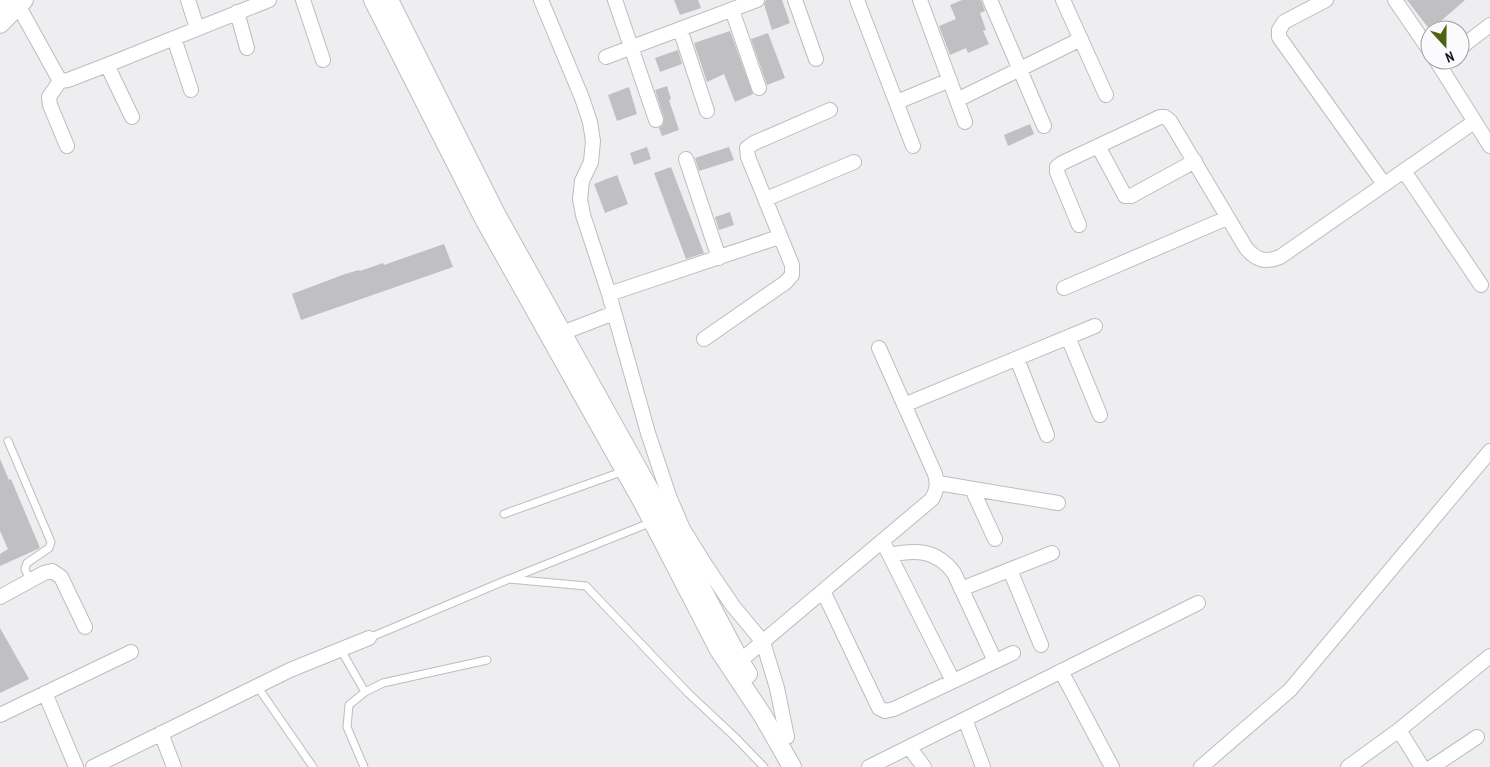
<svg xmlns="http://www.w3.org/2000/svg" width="1490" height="767" viewBox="0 0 1490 767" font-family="'PT Sans Narrow',sans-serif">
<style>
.building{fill:#c0bfc1}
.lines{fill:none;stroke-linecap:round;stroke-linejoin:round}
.service-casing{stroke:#bdbcbf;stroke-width:9}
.minor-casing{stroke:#bdbcbf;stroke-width:16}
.tertiary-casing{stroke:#bdbcbf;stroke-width:20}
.service{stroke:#fff;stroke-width:7}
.minor{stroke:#fff;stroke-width:14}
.tertiary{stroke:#fff;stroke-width:18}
</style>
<rect width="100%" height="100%" fill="#eeedf0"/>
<!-- building -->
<path class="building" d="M674,0H698L701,8L680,15Z
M766,0H782L790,23L772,30L764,4Z
M962,0H981L985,11L980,13L986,30L983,31L989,44L968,53L966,48L950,55L939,26L956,19L950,5Z
M1407,0H1465L1441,21L1448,30H1430Z
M730,31L753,94L735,102L724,74L707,82L694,43Z
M768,33L785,78L767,85L751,39Z
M678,50L682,64L660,72L655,58Z
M667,86L671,99L669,100L679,130L662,136L659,128L663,125L664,118L655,90Z
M629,87L637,114L617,121L608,95Z
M1030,124L1034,134L1008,146L1004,135Z
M647,147L651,159L634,165L630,153Z
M729,147L734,160L699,171L695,158Z
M671,167L704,253L686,259L654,173Z
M617,175L628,204L605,213L594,184Z
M730,212L734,225L719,230L715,217Z
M444,244L453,267L301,320L292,294L345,274L359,270L360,271L383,263L384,265Z
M0,459L9,480L11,479L40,548L0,566V554L8,549L0,531Z
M0,628L29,679L0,693Z"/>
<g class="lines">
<defs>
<path id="service" d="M8,441L51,542L49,548L27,563L25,569L30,581
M504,514L624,471
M512,578L652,522
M369,638L509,579L586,586L688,693L735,737L764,767
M341,650L365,692
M257,686L313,767
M364,767L347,727L349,705L365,692L383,683L487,660"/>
<path id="minor" d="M12,0L19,7L60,81L68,80L107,65L269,0
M188,0L197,28
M303,0L323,60
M541,0L582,98L590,122L593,141L591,162L582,181L580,199L583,215L609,294L648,433L669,496L683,529L706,566L733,606L763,642L777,688L787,737
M615,0L656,120
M795,0L816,59
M857,0L913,146
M920,0L965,122
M990,0L1044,126
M1063,0L1106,95
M1326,0L1284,22L1279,30V37L1384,184
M1395,0L1430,51
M732,10L759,88
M237,12L247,48
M680,29L707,111
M174,38L191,90
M1460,48L1490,25
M606,57L757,0
M1436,60L1490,146
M107,65L132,117
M60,81L49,97L50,105L67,146
M957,100L1081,39
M897,102L950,80
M1098,146L1125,196H1131L1195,161
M686,159L719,258
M1404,171L1481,285
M766,199L854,162
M1079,225L1057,172V167L1062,163L1160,117H1165L1170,121L1246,248C1256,260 1265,263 1280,257L1474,122
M1064,288L1227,218
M609,294L779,237
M562,333L614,313
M1068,337L1100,415
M704,339L786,282L792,275V265L748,157L747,148L754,143L830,110
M1017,359L1047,435
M904,405L1095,326
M938,483L1058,503
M972,489L995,539
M886,548L953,681
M890,555C916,549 937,550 954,573L995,661
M1010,570L1041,645
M961,589L1052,553
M823,591L879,708L885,711L894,709L1013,653
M0,597L44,573L52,571L61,577L85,627
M740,661L932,499C937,490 938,484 935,474L879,348
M1061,671L1112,767
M45,693L76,767
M0,715L131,652
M965,719L983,767
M1399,730L1422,767
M161,733L174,767
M909,747L924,767
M93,767L290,670L369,638
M869,767L1198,603
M1201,767L1290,690L1490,451
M1348,767L1399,730L1490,656
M1432,767L1477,737"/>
<path id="tertiary" d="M373,0L484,219L642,501L719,650L763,716L792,767
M389,0L496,214L653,496L740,661L748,674
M0,6L7,0
M0,24L24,0"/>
</defs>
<!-- service casing -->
<use href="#service" class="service-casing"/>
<!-- minor casing -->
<use href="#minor" class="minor-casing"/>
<!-- tertiary casing -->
<use href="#tertiary" class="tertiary-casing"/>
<!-- service -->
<use href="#service" class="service"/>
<!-- minor -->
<use href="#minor" class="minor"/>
<!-- tertiary -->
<use href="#tertiary" class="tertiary"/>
</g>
<!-- north arrow -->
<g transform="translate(1445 45) rotate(159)"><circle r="24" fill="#fbfafd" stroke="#a09fa1"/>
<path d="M0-4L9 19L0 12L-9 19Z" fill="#4d630f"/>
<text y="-8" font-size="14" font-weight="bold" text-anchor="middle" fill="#171617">N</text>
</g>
</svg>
